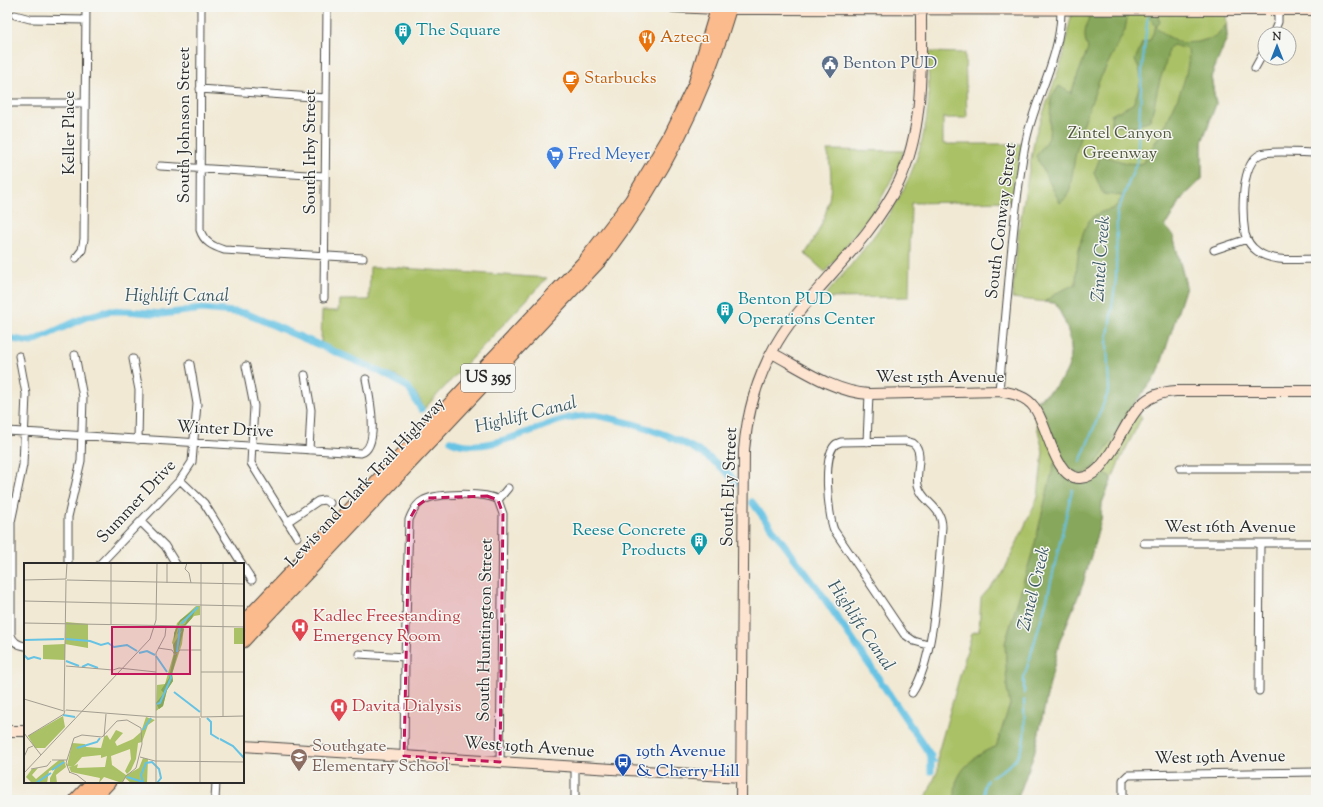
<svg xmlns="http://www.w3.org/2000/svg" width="1323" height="807" viewBox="0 0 1323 807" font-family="'Sorts Mill Goudy',serif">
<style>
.green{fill:#aac166;stroke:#6a7648}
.forest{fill:#87a75b;stroke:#596943}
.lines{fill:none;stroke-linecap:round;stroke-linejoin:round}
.stream{stroke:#66c3e4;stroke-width:2}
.canal{stroke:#66c3e4;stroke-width:7}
.street-casing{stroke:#494844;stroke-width:9}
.secondary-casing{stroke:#494844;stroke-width:12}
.highway-casing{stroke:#494844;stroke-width:15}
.street{stroke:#fff;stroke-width:7}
.secondary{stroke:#fde4d1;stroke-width:10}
.highway{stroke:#fbbb8d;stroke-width:13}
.marked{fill:#c2185b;fill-opacity:0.2;stroke:#c2185b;stroke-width:3;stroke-dasharray:8 5;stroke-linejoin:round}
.labels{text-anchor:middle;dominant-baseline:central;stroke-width:3;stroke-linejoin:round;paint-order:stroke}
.shield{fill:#f6f6f2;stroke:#686867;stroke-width:1}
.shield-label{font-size:16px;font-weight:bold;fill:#2b2b2b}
.culture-label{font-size:17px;fill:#0d838f;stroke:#f6f6f2;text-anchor:start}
.food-label{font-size:17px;fill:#c56008;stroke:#f6f6f2;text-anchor:start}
.service-label{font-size:17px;fill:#4e5e75;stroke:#f6f6f2;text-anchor:start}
.street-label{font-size:17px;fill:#2b2b2b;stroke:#f6f6f2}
.park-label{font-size:17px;fill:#51583d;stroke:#f6f6f2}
.shop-label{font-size:17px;fill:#366cbe;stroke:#f6f6f2;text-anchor:start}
.health-label{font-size:17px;fill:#be3a42;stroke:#f6f6f2;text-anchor:start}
.education-label{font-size:17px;fill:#785e54;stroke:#f6f6f2;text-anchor:start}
.transit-label{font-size:17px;fill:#164399;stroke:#f6f6f2;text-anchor:start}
.water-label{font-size:18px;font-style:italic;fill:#3d5962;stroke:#f6f6f2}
.inset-river{fill:none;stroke:#66c3e4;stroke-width:2}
.inset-road{fill:none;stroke:#a29d90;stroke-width:1}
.view{fill:#c2185b;fill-opacity:0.15;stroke:#c2185b;stroke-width:2}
.inset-edge{fill:none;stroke:#2b2b2b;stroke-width:2}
</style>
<rect width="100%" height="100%" fill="#f6f6f2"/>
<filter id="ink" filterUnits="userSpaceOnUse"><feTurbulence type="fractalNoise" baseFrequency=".025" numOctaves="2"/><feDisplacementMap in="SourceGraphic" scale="8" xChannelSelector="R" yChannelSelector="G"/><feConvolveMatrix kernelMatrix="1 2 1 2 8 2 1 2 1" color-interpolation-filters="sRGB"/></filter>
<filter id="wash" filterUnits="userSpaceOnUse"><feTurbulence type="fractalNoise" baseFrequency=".012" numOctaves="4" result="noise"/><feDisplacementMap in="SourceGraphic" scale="16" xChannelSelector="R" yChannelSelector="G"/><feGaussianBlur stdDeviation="0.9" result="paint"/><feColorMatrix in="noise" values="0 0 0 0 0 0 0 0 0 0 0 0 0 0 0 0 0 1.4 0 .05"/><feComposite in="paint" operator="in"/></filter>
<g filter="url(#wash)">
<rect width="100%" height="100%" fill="#f1e9d4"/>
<!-- green -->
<path class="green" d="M1073,7H1226L1227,38L1211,77L1216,104L1202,142V179L1183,197L1165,226L1173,235L1186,286L1158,373L1131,408L1142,417L1119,462L1102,503L1101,520L1083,584L1059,643L1034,754L1017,800H925L938,770V753L972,633L979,631L981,598L1003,573L1038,497L1043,452L1034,412L1035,401C1078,377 1080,344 1055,303L1012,298L1019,228L1035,136L1061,63Z
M927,52L965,53L967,118H943V144H1022L1012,201L911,203L909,297L823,298C874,238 919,189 928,107C930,89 928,70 927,52Z
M827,150L904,151L897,169L875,210L825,272L805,254C827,222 837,188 827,150Z
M370,267H387L547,278L424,409C419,396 412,387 400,378L321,343L322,311H338L339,300H369Z"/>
<!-- forest -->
<path class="forest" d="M1129,7L1125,30L1099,81L1082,128L1075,157L1070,189L1066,198L1060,203L1036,156L1049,138L1051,98L1059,86L1071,93L1088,48C1082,35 1086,25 1091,12Z
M1147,7H1154L1160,22L1156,27L1167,36L1182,43L1198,42L1215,37L1226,25L1227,38L1211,77L1216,104L1202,142V179L1183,197L1165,226L1173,235L1186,286L1158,373L1131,408L1112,441L1092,469L1084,473H1076L1069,470L1063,462L1041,407L1035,402C1078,377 1080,344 1055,303L1044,302L1060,291L1076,284C1076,268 1079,226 1094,216C1109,206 1111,216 1123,196L1103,194L1094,173L1101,155L1126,163L1142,164C1159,137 1193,81 1188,49L1173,45L1168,49C1167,62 1164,68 1160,80C1156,93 1155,106 1150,120L1135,127L1112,126L1111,115L1133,104C1140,86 1145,77 1135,60L1142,43L1150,40L1156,26L1148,15Z
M1054,463L1067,478L1101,472L1112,478L1102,503L1101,520L1083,584L1059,643L1034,754L1017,800H955C955,795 955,789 956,784C960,767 980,751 996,747L1010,704L1007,689L1005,643L1034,547Z"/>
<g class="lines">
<!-- stream -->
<path class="stream" d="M1080,462L1109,390L1107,343L1116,279L1117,213L1137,161L1142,69L1148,14
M1024,694V678L1047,599L1072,490
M931,756L936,762
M991,777C998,772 1006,769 1012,763C1029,748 1024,721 1024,700
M984,794V786L987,780
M985,798L986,800"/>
<!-- canal -->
<path class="canal" d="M7,338L31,342L86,317L109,311H127L162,314L202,309L245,313L377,370L408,387L421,409
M451,441C482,455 527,431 558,421C570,417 582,415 595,415C635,423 684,438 716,463C723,468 730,476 736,482
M752,502L818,589L931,756V771"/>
</g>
</g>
<g filter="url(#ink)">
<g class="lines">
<defs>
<path id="street" d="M201,7L200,230C204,242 212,246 224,250L363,258
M15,15L30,19L86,20
M1273,34L1278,22V7
M1255,68L1265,50
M200,89L326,98
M7,103H85
M1316,153C1304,153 1270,150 1261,154C1240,163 1242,214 1245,234C1247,240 1251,247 1257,251C1272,263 1297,259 1316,259
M160,166L325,176
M1214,250L1247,239
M76,258L82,250L84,239L86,7
M324,298L327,7
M19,356L26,394L23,465L11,522V635C13,642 18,645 25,646
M133,359L139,390L138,440
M246,366L254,406L251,463L297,537
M305,375L311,410L309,450
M999,391C1003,346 1007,301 1011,256C1015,217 1018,179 1026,141C1035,97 1061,57 1061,11
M7,431L361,453C381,447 369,394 366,379
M867,442L869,394
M1180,468H1316
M180,480L204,503L242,564
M498,500L503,514L500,762
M498,500L508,488
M141,522L165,546L176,564
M287,522L318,501L324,500L330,503
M1144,543H1316
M68,564V517L81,461L83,397L75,355
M100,564L180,480L192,462L197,404L190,364
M243,566L252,580
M359,654L405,657
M1259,691L1260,543
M912,693C936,658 938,570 942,527C942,505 922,503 918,485C915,472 925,452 913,443L906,441L841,442L836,444C822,454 828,515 834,530L904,634L914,641L928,645
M404,756L405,657L409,520C412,512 416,504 424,500C437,493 486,492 498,500
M215,800L216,782
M575,800V767
M1123,800V780L1128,775L1316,772"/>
<path id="secondary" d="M673,7L718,9L1316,10
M772,353C802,369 834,392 869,394L999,391C1012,393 1026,396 1034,407C1048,424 1054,479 1080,478C1096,477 1105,461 1113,449C1131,419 1137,393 1176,391H1316
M7,731H25
M243,746L741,777
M741,800L744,450C748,404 762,361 790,323C826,276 872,237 899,182C924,129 921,67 921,10"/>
<path id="highway" d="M243,623L585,261L631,201L668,139L695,84L718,7
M243,641L601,259C660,182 703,100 730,7
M76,800L93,782
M92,800L109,782"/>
</defs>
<!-- street casing -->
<use href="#street" class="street-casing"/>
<!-- secondary casing -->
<use href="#secondary" class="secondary-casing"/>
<!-- highway casing -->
<use href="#highway" class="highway-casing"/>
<!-- street -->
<use href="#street" class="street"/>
<!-- secondary -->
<use href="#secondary" class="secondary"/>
<!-- highway -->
<use href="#highway" class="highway"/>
</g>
</g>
<!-- marked area -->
<path class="marked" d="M487,496L498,500L503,514L500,762L404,756L409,520L417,506L428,498Z"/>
<!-- icons -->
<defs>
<symbol id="building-pin" viewBox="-11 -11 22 30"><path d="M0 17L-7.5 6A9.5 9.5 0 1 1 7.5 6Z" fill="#0f9aa8" stroke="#f6f6f2"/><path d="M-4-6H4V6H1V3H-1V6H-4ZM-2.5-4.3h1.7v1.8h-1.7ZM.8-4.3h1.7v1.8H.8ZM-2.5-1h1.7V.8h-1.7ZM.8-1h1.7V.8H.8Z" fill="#fff"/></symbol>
<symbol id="restaurant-pin" viewBox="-11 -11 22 30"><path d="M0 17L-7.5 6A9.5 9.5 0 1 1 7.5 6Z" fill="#e8710a" stroke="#f6f6f2"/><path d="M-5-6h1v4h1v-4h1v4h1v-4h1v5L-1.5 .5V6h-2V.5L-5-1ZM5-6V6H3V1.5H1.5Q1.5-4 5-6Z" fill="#fff"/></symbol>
<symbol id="civic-pin" viewBox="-11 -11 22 30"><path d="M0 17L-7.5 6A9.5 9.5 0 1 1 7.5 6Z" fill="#5c6f8a" stroke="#f6f6f2"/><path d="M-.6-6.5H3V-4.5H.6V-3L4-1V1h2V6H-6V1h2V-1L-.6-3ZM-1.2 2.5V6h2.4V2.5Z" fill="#fff"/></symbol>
<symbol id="cafe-pin" viewBox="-11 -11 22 30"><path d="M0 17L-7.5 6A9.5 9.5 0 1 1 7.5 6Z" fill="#e8710a" stroke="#f6f6f2"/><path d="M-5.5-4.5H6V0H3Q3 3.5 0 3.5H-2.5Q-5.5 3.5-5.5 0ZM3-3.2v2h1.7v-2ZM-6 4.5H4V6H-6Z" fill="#fff"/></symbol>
<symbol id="supermarket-pin" viewBox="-11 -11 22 30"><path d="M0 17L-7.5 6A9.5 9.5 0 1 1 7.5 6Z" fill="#3f7fe0" stroke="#f6f6f2"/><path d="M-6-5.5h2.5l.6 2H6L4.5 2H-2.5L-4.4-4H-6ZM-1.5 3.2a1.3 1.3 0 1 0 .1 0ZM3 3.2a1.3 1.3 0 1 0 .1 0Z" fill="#fff"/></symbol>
<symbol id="hospital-pin" viewBox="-11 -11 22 30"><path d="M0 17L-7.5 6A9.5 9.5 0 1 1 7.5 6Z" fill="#e0444e" stroke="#f6f6f2"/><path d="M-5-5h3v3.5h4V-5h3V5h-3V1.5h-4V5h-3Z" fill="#fff"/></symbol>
<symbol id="school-pin" viewBox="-11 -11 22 30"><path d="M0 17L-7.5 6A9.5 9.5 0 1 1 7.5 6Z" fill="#8d6e63" stroke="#f6f6f2"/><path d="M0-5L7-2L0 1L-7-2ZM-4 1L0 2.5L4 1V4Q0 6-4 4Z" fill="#fff"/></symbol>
<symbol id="bus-pin" viewBox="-11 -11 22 30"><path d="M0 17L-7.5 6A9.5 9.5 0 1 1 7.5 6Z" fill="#1a4fb4" stroke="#f6f6f2"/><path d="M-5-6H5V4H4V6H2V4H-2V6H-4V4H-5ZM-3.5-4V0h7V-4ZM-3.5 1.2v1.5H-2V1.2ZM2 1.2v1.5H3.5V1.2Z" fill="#fff"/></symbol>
</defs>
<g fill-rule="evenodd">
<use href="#building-pin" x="393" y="21" width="20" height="27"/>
<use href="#restaurant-pin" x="637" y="28" width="20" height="27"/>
<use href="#civic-pin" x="820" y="54" width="20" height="27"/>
<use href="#cafe-pin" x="561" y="69" width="20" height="27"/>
<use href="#supermarket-pin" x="545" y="145" width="20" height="27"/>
<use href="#building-pin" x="715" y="300" width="20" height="27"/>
<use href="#building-pin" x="689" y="531" width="20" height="27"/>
<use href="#hospital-pin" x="290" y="617" width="20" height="27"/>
<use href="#hospital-pin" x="329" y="697" width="20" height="27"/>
<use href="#school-pin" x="289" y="747" width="20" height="27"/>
<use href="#bus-pin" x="613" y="752" width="20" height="27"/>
</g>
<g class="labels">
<!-- shield labels -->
<rect class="shield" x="461" y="364" width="54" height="28" rx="3"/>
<g class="shield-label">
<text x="488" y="378">US 395</text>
</g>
<!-- culture labels -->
<g class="culture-label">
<text x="416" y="31">The Square</text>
<text x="738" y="300">Benton PUD<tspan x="738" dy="20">Operations Center</tspan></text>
<text x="686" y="531" text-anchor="end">Reese Concrete<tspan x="686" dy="20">Products</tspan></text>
</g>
<!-- food labels -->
<g class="food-label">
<text x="660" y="38">Azteca</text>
<text x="584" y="79">Starbucks</text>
</g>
<!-- service labels -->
<g class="service-label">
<text x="843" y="64">Benton PUD</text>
</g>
<!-- street labels -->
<g class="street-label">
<text transform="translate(185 125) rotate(-90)">South Johnson Street</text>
<text transform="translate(70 133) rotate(-90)">Keller Place</text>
<text transform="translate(311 152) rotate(-90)">South Irby Street</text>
<text transform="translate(1002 221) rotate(-83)">South Conway Street</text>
<text x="940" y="378">West 15th Avenue</text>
<text transform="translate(225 430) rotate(3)">Winter Drive</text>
<text transform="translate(366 483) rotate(-47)">Lewis and Clark Trail Highway</text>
<text transform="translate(730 487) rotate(-88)">South Ely Street</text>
<text transform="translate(137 502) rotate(-47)">Summer Drive</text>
<text x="1230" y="528">West 16th Avenue</text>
<text transform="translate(486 630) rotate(-89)">South Huntington Street</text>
<text transform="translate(529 748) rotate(4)">West 19th Avenue</text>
<text transform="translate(1220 758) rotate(-1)">West 19th Avenue</text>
</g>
<!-- park labels -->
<g class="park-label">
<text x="1120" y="134">Zintel Canyon<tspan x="1120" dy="20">Greenway</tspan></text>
</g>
<!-- shop labels -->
<g class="shop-label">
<text x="568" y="155">Fred Meyer</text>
</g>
<!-- health labels -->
<g class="health-label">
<text x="313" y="617">Kadlec Freestanding<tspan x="313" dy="20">Emergency Room</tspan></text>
<text x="352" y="707">Davita Dialysis</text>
</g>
<!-- education labels -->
<g class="education-label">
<text x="312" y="747">Southgate<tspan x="312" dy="20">Elementary School</tspan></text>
</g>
<!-- transit labels -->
<g class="transit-label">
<text x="636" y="752">19th Avenue<tspan x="636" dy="20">&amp; Cherry Hill</tspan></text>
</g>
<!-- water labels -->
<g class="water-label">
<text transform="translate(1102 259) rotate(-86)">Zintel Creek</text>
<text x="177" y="297">Highlift Canal</text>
<text transform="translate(526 416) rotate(-14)">Highlift Canal</text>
<text transform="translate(1035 589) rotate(-76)">Zintel Creek</text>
<text transform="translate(860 626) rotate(56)">Highlift Canal</text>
</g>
</g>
<!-- overview -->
<g transform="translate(24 563)">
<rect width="220" height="220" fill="#f1e9d4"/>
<path d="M172,43H176V52L170,53L160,64L158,81L148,111L149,118L143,127L139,143L132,148L133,122L141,121L149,93L151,84L148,80L153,60ZM42,59L64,61V85L41,81ZM210,65H220V81H210ZM41,81V97L19,96V82ZM39,153L41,164L21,185H11L4,173ZM122,154L131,157L124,162L118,179L114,180L112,196L107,207L103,211L101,208L107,196L106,186L87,193L88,202L102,212L115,205L119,195L124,196L123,220H107L101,215L98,220L80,214L75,220L76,215L47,209L45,204H48L43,203L48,180L61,181L62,184L77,185L80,174L83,172L86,177L92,167L99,170L91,179L93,183L109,176L117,169ZM77,192V195L83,193L81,204L53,205L54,201L50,203L58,194ZM35,197H40L42,204L32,212L33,220H26V215L31,206L25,208L23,220H8L2,214L8,206L14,205L8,212L12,216Z" fill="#aac166" fill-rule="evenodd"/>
<path d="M172,45L168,55L161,63L156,64L160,66L148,111L149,118L143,127L139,143L135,146L132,140L140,130L137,127L145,115L150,91L149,82L158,68L153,71L156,63L161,61L165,53L156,59L150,76V70L156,57Z" fill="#87a75b"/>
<path class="inset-river" d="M157,61L174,44M42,76L66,78L77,82L84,80L90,84L103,82L113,88M0,77L40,76M153,89L156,64M115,90L123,88L131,92M0,92L4,96L10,94L17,96M132,93L143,109M42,98L55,103M58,104L64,101L74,105M150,129L176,149M133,141L136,140L147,115L146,111M39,152L51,154M183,155L187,159V171L195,176M119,167L127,155M196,176L209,183L220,195M53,185L73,179L76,175M28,207L40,199M103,214L119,219L117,212L122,200L128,199L135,206L137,215L133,220M12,220L27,210"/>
<path class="inset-road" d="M163,0L161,6L165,10L167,20M42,16L43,0M0,17L42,16M43,17L220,21M143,20V0M0,38L220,43M0,60L220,64M87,62V0M134,85L148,87L151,92L156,87H177M42,103L89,107L95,105L132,109M177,109H220M0,136L40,148M40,147L42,17M42,147L131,154H176M199,153V0M177,154V0M177,154L220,153M176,155V220M0,170L17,192M4,173L40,151L41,147M80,174L82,151M0,194L4,185L9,183M116,194L131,198L220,199M28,197H43M7,206L23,203L27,198M45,209L53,212L63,220M0,210L126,76L132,57L133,0M46,210L42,200L50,175L58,172L78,174L93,158L103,157L117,165L118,181L112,205L102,213L98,220M132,220V90L141,73L142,64"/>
<path class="view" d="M88,64H166V111H88Z"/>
<rect width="220" height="220" class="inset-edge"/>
</g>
<!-- margin -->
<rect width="1323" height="807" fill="none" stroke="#f6f6f2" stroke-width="24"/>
<!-- north arrow -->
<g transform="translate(1277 46)"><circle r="19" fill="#f6f6f2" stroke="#a5a5a2"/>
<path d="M0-3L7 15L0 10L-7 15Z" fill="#1f6fb2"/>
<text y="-6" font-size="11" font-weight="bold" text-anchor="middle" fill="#2b2b2b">N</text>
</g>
</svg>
